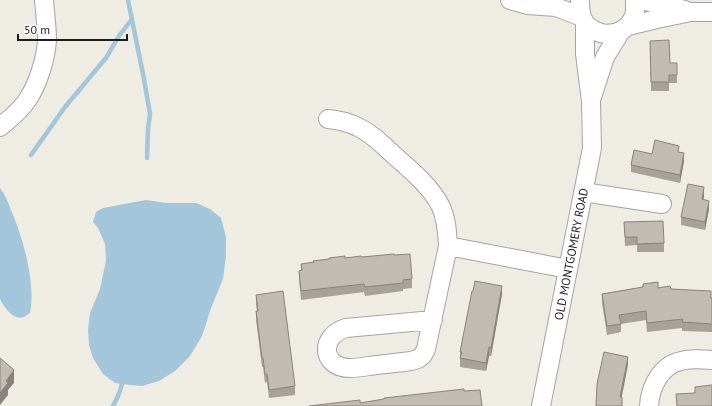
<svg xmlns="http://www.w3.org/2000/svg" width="712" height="406" viewBox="0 0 712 406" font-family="'PT Sans',sans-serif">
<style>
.water{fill:#a3c6db}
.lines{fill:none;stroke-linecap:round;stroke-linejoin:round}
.stream{stroke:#a3c6db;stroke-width:4.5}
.minor-casing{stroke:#a4a4a4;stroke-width:20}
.minor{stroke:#fff;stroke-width:18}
.wall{fill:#a7a199}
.shaded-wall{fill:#88837d}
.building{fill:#c2bbb2;stroke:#88837d}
.labels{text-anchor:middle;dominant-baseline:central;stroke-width:4;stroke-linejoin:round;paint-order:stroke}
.street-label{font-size:12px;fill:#1d1d1d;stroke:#fff}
</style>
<rect width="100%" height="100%" fill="#eeece3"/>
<!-- water -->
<path class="water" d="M0,188C5,194 8,202 11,210C23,238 36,283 30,313C28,314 26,316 24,317C13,321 4,307 0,299Z
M146,200L166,203H196L210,209L221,218L226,237V255L223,279L211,308L202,336L190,356L175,371L159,381L142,386L130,385L115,383L103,374L93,358L89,345L88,330L90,313L100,289L106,261L105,244L98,228L93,222L96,212L103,208Z"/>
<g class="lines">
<!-- stream -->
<path class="stream" d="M128,0L144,79L150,114L148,129L147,158
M31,155L65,107L106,58L119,36L132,19
M113,406C118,397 122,388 123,378"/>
<defs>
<path id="minor" d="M510,0L528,5L556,7L582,17
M580,0C580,7 580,15 584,21C585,24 588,26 591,28C604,38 625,35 633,18C636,12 635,6 635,0
M641,0L685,10
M628,26L657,19L691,12H712
M592,97L605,57L621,31
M328,119C339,120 348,122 358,127C373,134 384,146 396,157C412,171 432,188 441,207C447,220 447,233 448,246
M0,127C10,119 21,110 28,99C38,84 46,58 47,40C47,27 45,13 44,0
M583,192L662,204
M433,320L346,328C319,336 321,368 350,368C356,368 363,367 369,366C383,364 397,363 411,361L418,359L423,355L426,349L448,246L568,269
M541,406L592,148L591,101L585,54V23
M649,406C650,387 661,365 681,361C691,358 702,359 712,360"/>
</defs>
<!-- minor casing -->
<use href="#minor" class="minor-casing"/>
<!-- minor -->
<use href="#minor" class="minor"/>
</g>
<!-- wall -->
<path class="wall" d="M650,41L670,63H677V83H669V91H651Z
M679,152L684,161L680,183L631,172V165L652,154Z
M704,196L703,200L709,209L705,230L681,225V217Z
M624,222L664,243V252H637V245L625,246Z
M394,255L412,279V288L403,289V291L365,296L364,292L301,300L299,279V271H301V264L345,258L362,257Z
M643,284L658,288L671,289L712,298V332L682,331V328L647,332L646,320L621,324V332L607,335L602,303V294L643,287Z
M502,294L491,356H489L486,371L460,367V352Z
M256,295L295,386V395L269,398L267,382L265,383L263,367H262L256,320V311H257L256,304Z"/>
<!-- shaded-wall -->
<path class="shaded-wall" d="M684,153V161L680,183V175Z
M704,187V196L702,208V199Z
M709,201V209L705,230V222Z
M502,286V294L491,356V348Z
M489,347V356L486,371V363Z
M628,357V365L620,406V397Z
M14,370V383L8,390V395L0,405V393L6,381Z"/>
<!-- building -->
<path class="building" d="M669,40L670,63H677V75H669V82H651L650,41Z
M655,140L679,146L678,152L684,153L680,175L631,165L634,150L652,154Z
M688,184L704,187L702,199L709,201L705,222L681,217Z
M663,221L664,243L637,244V237H625L624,222Z
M394,254V255L410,254L412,279L403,280V283L365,287L364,284L301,291L299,271L302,270L301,264L314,262L313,261L329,259V258L345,256V258L361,256L362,257Z
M475,281L502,286L491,348L489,347L486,363L460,358L462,352H460L472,291H473Z
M658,282V288L670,286L671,289L711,291V298H712V324L682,322L683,319L647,323L646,311L619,315L621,324L607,326L602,294L643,287V284Z
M283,291L295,386L269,390L267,374H265L263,358H262L256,311H258L256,295Z
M604,352L628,357L620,397H622V406H596L597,384Z
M0,358L14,370L6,381L8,383L0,393Z
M712,385V406H677L676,394L695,393V387Z
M464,389V391L480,390L482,406H309L360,400V403L384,399V398Z"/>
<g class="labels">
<!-- street labels -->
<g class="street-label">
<text transform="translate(571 254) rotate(-79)">OLD MONTGOMERY ROAD</text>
</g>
</g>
<!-- scale -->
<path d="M18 34v6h109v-6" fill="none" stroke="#1d1d1d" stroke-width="2"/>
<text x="24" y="34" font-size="12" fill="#1d1d1d" stroke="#ffffff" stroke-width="3" paint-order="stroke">50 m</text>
</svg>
